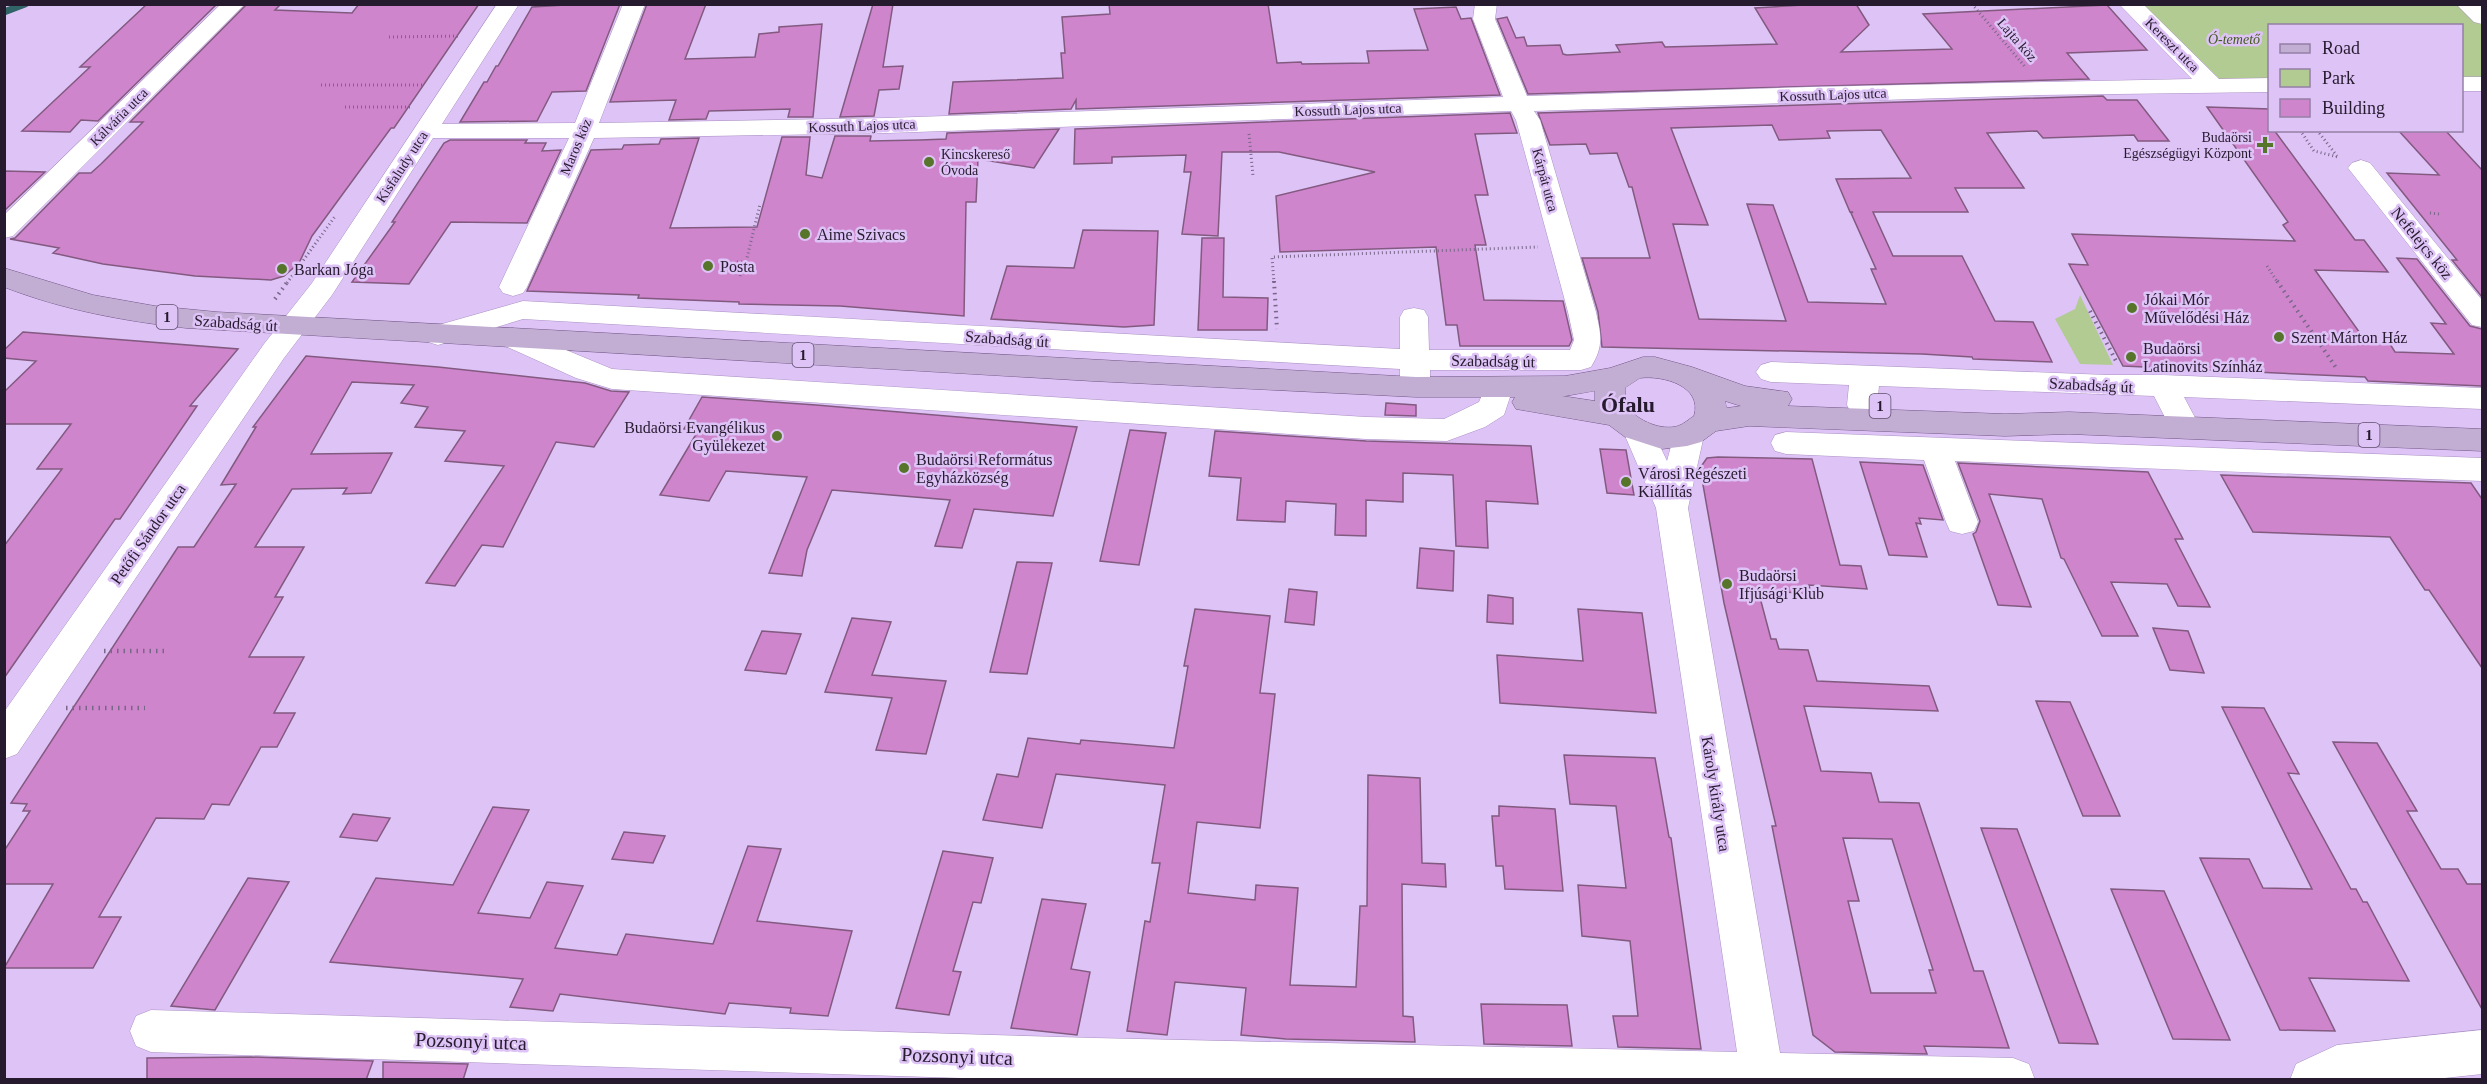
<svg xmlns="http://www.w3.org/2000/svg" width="2487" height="1084" viewBox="0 0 2487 1084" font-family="Georgia,serif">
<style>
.green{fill:#b1cb93}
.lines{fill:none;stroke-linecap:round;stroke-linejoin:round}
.stream{stroke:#306466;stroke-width:7}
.building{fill:#cf85cc;stroke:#825a80;stroke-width:1.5;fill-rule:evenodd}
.minor-casing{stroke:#ac92c3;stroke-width:1}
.major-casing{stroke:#715786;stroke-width:1}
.path-far2{stroke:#796789;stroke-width:3;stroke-dasharray:1 3;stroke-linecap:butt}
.path-far1{stroke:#796789;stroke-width:4;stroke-dasharray:1.5 4.5;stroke-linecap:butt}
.path{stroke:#796789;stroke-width:4.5;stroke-dasharray:1.5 5;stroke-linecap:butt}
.minor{fill:#fff;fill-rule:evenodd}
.major{fill:#c2add3;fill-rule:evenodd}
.poi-dot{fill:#56742a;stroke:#dec3f7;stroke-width:2}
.labels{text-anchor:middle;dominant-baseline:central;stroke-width:5;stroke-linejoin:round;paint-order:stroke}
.far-park-label{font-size:14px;font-style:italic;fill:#405919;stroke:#dec3f7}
.far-street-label{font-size:14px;fill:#261b2e;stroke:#dec3f7}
.far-poi-label{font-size:14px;fill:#261b2e;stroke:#dec3f7;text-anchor:end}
.shield{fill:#dec3f7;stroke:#5d4d6a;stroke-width:1.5}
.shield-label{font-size:15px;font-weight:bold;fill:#261b2e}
.poi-label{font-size:16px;fill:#261b2e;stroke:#dec3f7;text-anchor:start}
.street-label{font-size:16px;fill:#261b2e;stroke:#dec3f7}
.near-street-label{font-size:20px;fill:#261b2e;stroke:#dec3f7}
.district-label{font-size:22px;font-weight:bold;fill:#261b2e;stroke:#dec3f7}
</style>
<rect width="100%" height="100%" fill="#dec3f7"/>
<!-- green -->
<path class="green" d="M2130,5H2467L2482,17V84H2462V26H2270L2269,85L2213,86Z
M2080,295L2113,365L2080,364L2055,319L2075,309Z"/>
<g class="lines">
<!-- stream -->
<path class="stream" d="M4,12L25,4"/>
</g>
<!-- building -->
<path class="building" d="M147,4H217L98,121L81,120L70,132L22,131L90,67H80Z
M247,4H281L275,10L352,13L359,4H479L394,128H391L312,236L299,263L284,276L271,280L195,276L103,264L53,253L59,248L10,239L15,238L79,173H91L101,164L143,122H130Z
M582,4H620L586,91L552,92L537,121L460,122L484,82H487L496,66H498L532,7Z
M647,4H706L685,59L755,57L759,34L779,32V27L822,24L813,117H788L790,109L709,111L706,119L669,120L676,100L610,102Z
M873,4H893L883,67L903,66L899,89L879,90L874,116L840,117Z
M1109,4H1268L1277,63L1301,62L1302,64L1369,63L1367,51L1428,50L1414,9L1456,7L1461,19L1471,18L1500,95L1076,109V100L1071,109L949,114L953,82L1063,78L1061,53H1065L1062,17L1110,14Z
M1820,4H1856L1869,25L1841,52L1952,49L1923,14L2107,5L2147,50L2067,53L2089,79L1528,94L1497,19L1507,17L1516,38L1524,37L1527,46L1560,45L1563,54L1567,55L1620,52L1616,45L1662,42L1665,47L1777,44L1755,8Z
M2103,96L2107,100H2137L2169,141H2138L2134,135L2043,138L2037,131L1987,133L2024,188H1955L1968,212H1873L1893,256H1962L1995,321L2033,322L2052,362L1973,359L1972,357L1922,354L1602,347L1598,312L1582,258H1650L1632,187H1629L1617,153L1590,154L1586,144L1550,145L1538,113ZM1772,125L1779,140L1830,138L1827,131L1881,130L1911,178L1836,179L1850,212H1853L1851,213L1876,269H1871L1886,304L1808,302L1773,205L1747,204L1786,321L1699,319L1673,224L1708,225L1671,128Z
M2207,107L2270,109V130H2274L2355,240H2364L2388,272L2315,270L2367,343L2390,344L2395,352L2454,354L2431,323L2446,324L2397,258L2417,259L2470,326L2482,329V386L2368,381L2365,377L2123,366L2069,264L2088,265L2072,234L2295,241L2283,225L2288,222Z
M1510,113L1517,133L1475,134L1488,195H1475L1486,245H1475L1484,300L1563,301L1572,340L1569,346H1460L1457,325H1446L1436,247L1280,252L1276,196L1375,172L1279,152H1222L1218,236L1182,234L1191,172H1184L1186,155L1112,157V163L1074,164L1075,129Z
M1059,129L1034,168L978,159L976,202H966L964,316L840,306L739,304V302L638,298L639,295L527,291L591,150L622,149L624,145L659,144L661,139L699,138L670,228L757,227L782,137H810L806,175L822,178L835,136H871L870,141L920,140L946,139L947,133Z
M2398,130H2445L2482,170V297L2452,260H2457L2387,173L2439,175Z
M450,140H527L525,143H546L542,151L561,150L527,223L451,222L409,284L352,282L395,222H392L444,143Z
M4,171L45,172L4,211Z
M1083,230L1158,231L1154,325L1124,327L991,319L1007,266L1074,268Z
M1202,238H1224L1223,297L1268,298L1267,330H1198Z
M23,332L238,349L190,406H197L120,519H115L4,678V546L62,469H37L71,424H4V392L36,361L4,358V350Z
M306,356L438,367L585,383L611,391L629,392L594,447L556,442L503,547L482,545L455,586L426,583L504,466L445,461L465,431L415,427L428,407L401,403L414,385L352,382L311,454L392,453L371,493L343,494L347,488L292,489L255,547H304L275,597H283L249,657H304L274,713H295L277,747H261L229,805L212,804L204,819L156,818L99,917H121L93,968H4L53,884H4V851L30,811H23L27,804L11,803L178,547H194L236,484L221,485L256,427H253Z
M702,397L816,405L1077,427L1053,516L974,509L962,548L935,546L950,500L832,490L807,550L802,576L769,573L807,477L726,471L709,501L660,495L698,431L684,429Z
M1386,403L1416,405V416L1385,415Z
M1130,430L1166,433L1139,565L1100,561Z
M1215,431L1366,441L1531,446L1538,504L1486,501L1488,548L1456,546L1453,475L1403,473V502L1366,500V536L1335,535L1336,504L1286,501L1285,522L1237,520L1241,478L1209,476Z
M1600,449L1626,450L1634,495L1607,493Z
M1718,457L1812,459L1840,565L1861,566L1867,589L1809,585L1811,594L1758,590L1771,639H1776L1779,649L1808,650L1817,681L1929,686L1938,711L1804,706L1821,771L1871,773L1879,802L1919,803L1974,971H1983L2009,1048L1924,1046L1927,1054L1835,1052L1813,1035L1772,826H1776L1724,603L1700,468L1707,458ZM1843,838L1892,839L1933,970H1929L1936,993H1871L1848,901H1859Z
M1860,462L1923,465L1943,520L1919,518L1921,524L1916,523L1927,557L1889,555Z
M1958,463L2148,472L2183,539H2175L2210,607L2178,606L2167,584L2111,582L2138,636H2102L2064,559L2061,558L2042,499L1989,494L2031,607L1998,605L1973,534L1976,532L1980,521Z
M2221,475L2471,483L2482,499V668L2429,590H2425L2390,537L2253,532Z
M1420,548L1454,551L1453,591L1417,588Z
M1017,562L1052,563L1027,674L990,672Z
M1289,589L1317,592L1314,625L1285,622Z
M1488,595L1513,598V624L1487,622Z
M1195,609L1270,616L1260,693L1275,694L1260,828L1197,822L1188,893L1255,900L1256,885L1298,888L1290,985L1356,987L1360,906H1367L1368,775L1420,778L1422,863L1445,864L1446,887L1402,884L1403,1016L1413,1017L1415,1042L1286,1039L1241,1035L1246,988L1175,982L1167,1035L1127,1031L1145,921L1150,922L1160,863H1152L1165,785L1056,774L1042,828L983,820L997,774L1018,777L1028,738L1080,744L1081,740L1174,748L1188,666H1184Z
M1578,609L1642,613L1656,713L1500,703L1497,655L1583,661Z
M852,618L891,622L872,675L946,681L926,754L876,750L892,698L825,692Z
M2153,628L2188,631L2204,673L2170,670Z
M762,631L801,634L786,674L745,670Z
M2036,701L2070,702L2120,816H2083Z
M2222,707L2264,708L2299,774L2288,773L2351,889H2356L2363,902H2367L2409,981L2309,978L2335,1031L2280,1030L2200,858L2249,859L2263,888L2312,889Z
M2333,742L2377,743L2417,811H2407L2441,869H2458L2467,884H2482V1009Z
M1564,755L1655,758L1669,837L1671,838L1701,1049L1618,1047L1613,1016H1638L1630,941L1582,936L1578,885L1626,888L1616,806L1570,804Z
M1499,806L1555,809L1563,891L1505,889L1503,866H1496L1492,816H1499Z
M493,807L529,810L478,913L530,918L547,882L583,886L555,948L617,955L626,934L713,944L748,846L781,849L757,921L852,931L828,1016L790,1013L791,1008L729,1003L725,1014L560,994L553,1011L510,1007L523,979L330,962L376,878L453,885Z
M353,814L390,818L377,841L340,837Z
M1981,828L2017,829L2098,1044L2059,1043Z
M624,832L665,836L653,863L612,859Z
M943,851L993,858L981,903L973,902L953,971L961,972L949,1015L896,1008Z
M248,878L289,882L215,1010L171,1006Z
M2111,889L2164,891L2230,1040L2173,1039Z
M1042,899L1086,904L1071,969L1090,972L1077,1035L1011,1028Z
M1481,1004L1567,1005L1572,1046L1484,1044Z
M251,1057L373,1061L366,1080H147V1058Z
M383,1062L468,1064L463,1080H383Z"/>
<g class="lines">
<defs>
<path id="minor" d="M221,4H245L13,236L4,238V215Z
M497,4H519L442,124L575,123L623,4H645L599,123L887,118L1503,97L1473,19L1475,4H1497L1495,19L1527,96L1809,87L2192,79L2119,4H2143L2219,79L2270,78V92L2039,95L1534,111L1540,120L1596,312C1601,335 1604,346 1591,367L1581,370H1430V382L1426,389L1415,392L1404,389L1400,382V369L523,319L438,345L428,342L424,335L428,328L523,301L1400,349V317L1404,310L1414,308L1424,310L1428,317L1429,350H1570L1574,340L1568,312L1516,120L1511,111L887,133L594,138L527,287L523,293L513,296L503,293L499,287L569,138H433L332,295L284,358L17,754L4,759V712L264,344L312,283Z
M2456,4H2481L2482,24L2474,22Z
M2462,77H2482V91H2462Z
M2361,160L2370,163L2482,300V327L2472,325L2352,173L2348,168L2352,163Z
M513,328L612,369L1366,417L1444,419L1479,402L1484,390L1495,387L1506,390L1510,397L1504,415L1485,427L1447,441L1366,439L612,389L576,378L503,345L499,338L503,331Z
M1771,362L2107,375H2163L2482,388V409L2184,397L2200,427L2196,435L2185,438L2174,435L2154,396L1879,386L1877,405L1873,413L1862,416L1851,413L1847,405L1849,385L1771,382L1761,379L1756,372L1761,365Z
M1638,420L1649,423L1667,461L1674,435L1678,427L1689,424L1700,427L1704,435L1688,508L1780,1053L2013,1058L2029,1064L2035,1080H1022L151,1052L136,1046L130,1031L136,1016L151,1010L1094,1038L1737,1052L1656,508L1623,431L1627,423Z
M1786,432L2482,458V481L1955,461L1978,522L1974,531L1962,534L1950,531L1946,522L1924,460L1786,454L1775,451L1771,443L1775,435Z
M2482,1030V1074L2426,1080H2290L2296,1064L2337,1045Z"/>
<path id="major" d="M4,268L93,295L155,306L217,312L1416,377L1565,376L1610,368L1643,357H1655L1692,367L1745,386L1788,392L1792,399L1788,406L2005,414L2069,412L2482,429V451L2069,434L2005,436L1749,426L1716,431L1701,442L1687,446L1662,449L1625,437L1609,425L1516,409L1512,402L1515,397H1416L1092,381L186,328C124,321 63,310 4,287ZM1640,378C1663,375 1703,386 1694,416C1689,419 1684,424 1678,426C1662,431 1637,421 1628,407C1625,401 1625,395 1625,388ZM1595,391V401L1562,396H1565ZM1725,401L1741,406L1727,408Z"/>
</defs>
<!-- minor casing -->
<use href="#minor" class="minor-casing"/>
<!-- major casing -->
<use href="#major" class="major-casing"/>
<!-- path-far2 -->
<path class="path-far2" d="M1972,4L2026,68
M389,37L458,36
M321,85H425
M345,107H413
M2300,130L2314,151L2338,157
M2317,130L2337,156
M1249,134L1253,176
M2430,213L2439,214
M737,262H746
M2267,266L2278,283
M740,276L746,262L760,204
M287,283L336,215
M1274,283L1272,257L1538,247"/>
<!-- path-far1 -->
<path class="path-far1" d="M1274,281L1277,329
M2277,281L2337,369
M275,299L288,281
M2090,311L2116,361"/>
<!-- path -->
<path class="path" d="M104,651H167
M66,708H145"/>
<!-- minor -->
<use href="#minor" class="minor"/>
<!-- major -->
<use href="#major" class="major"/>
</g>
<!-- markers -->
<g class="poi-dot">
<path d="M2262 136h6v6h6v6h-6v6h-6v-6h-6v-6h6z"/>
<circle cx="929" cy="162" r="6"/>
<circle cx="805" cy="234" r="6"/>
<circle cx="708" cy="266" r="6"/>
<circle cx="282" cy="269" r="6"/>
<circle cx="2132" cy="308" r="6"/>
<circle cx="2279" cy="337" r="6"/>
<circle cx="2131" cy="357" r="6"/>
<circle cx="777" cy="436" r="6"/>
<circle cx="904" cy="468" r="6"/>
<circle cx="1626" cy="482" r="6"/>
<circle cx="1727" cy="584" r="6"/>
</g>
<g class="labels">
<!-- far-park labels -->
<g class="far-park-label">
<text x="2234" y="39">Ó-temető</text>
</g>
<!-- far-street labels -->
<g class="far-street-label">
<text transform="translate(2017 40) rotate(49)">Lajta köz</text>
<text transform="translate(2172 45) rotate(45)">Kereszt utca</text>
<text transform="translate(1833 95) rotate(-2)">Kossuth Lajos utca</text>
<text transform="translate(1348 110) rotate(-2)">Kossuth Lajos utca</text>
<text transform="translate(119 117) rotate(-45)">Kálvária utca</text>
<text transform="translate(862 126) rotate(-2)">Kossuth Lajos utca</text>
<text transform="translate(576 147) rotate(-67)">Maros köz</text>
<text transform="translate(402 167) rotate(-57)">Kisfaludy utca</text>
<text transform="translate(1545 180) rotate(75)">Kárpát utca</text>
</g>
<!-- far-poi labels -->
<g class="far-poi-label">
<text x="2252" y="137">Budaörsi<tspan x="2252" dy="16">Egészségügyi Központ</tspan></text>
<text x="941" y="154" text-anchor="start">Kincskereső<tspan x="941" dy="16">Óvoda</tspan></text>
</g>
<!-- shield labels -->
<g class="shield">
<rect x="156.5" y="305" width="21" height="24" rx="4.5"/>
<rect x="792.5" y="343" width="21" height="24" rx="4.5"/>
<rect x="1869.5" y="394" width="21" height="24" rx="4.5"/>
<rect x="2358.5" y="423" width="21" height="24" rx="4.5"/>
</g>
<g class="shield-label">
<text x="167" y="317">1</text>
<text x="803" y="355">1</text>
<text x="1880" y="406">1</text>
<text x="2369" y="435">1</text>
</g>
<!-- poi labels -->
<g class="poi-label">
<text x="817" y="234">Aime Szivacs</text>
<text x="720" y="266">Posta</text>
<text x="294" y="269">Barkan Jóga</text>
<text x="2144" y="299">Jókai Mór<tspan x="2144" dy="18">Művelődési Ház</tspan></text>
<text x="2291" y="337">Szent Márton Ház</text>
<text x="2143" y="348">Budaörsi<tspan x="2143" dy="18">Latinovits Színház</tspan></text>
<text x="765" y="427" text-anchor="end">Budaörsi Evangélikus<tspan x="765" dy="18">Gyülekezet</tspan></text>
<text x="916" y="459">Budaörsi Református<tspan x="916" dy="18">Egyházközség</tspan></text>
<text x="1638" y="473">Városi Régészeti<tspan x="1638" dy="18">Kiállítás</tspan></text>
<text x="1739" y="575">Budaörsi<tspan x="1739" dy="18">Ifjúsági Klub</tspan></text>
</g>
<!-- street labels -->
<g class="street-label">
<text transform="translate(2422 243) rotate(51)">Nefelejcs köz</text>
<text transform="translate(236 323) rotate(4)">Szabadság út</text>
<text transform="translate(1007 339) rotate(4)">Szabadság út</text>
<text transform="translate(1493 361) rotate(1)">Szabadság út</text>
<text transform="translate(2091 385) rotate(3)">Szabadság út</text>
<text transform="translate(148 534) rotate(-55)">Petőfi Sándor utca</text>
<text transform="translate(1716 794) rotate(81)">Károly király utca</text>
</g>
<!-- near-street labels -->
<g class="near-street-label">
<text transform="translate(471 1041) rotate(2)">Pozsonyi utca</text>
<text transform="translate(957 1056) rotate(2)">Pozsonyi utca</text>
</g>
<!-- district labels -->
<g class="district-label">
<text x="1628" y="404">Ófalu</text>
</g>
</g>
<!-- border -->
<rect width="2487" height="1084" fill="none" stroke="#261b2e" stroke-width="12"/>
<!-- legend -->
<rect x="2268" y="24" width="195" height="108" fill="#dec3f7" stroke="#9480a7" stroke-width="1.5"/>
<rect x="2280" y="44" width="30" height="9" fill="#c2add3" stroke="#9480a7" stroke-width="1.5"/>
<text x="2322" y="54" font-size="18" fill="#261b2e">Road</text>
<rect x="2280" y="69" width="30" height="18" fill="#b1cb93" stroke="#9480a7" stroke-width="1.5"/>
<text x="2322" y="84" font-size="18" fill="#261b2e">Park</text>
<rect x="2280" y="99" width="30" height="18" fill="#cf85cc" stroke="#9480a7" stroke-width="1.5"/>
<text x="2322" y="114" font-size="18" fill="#261b2e">Building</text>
</svg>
